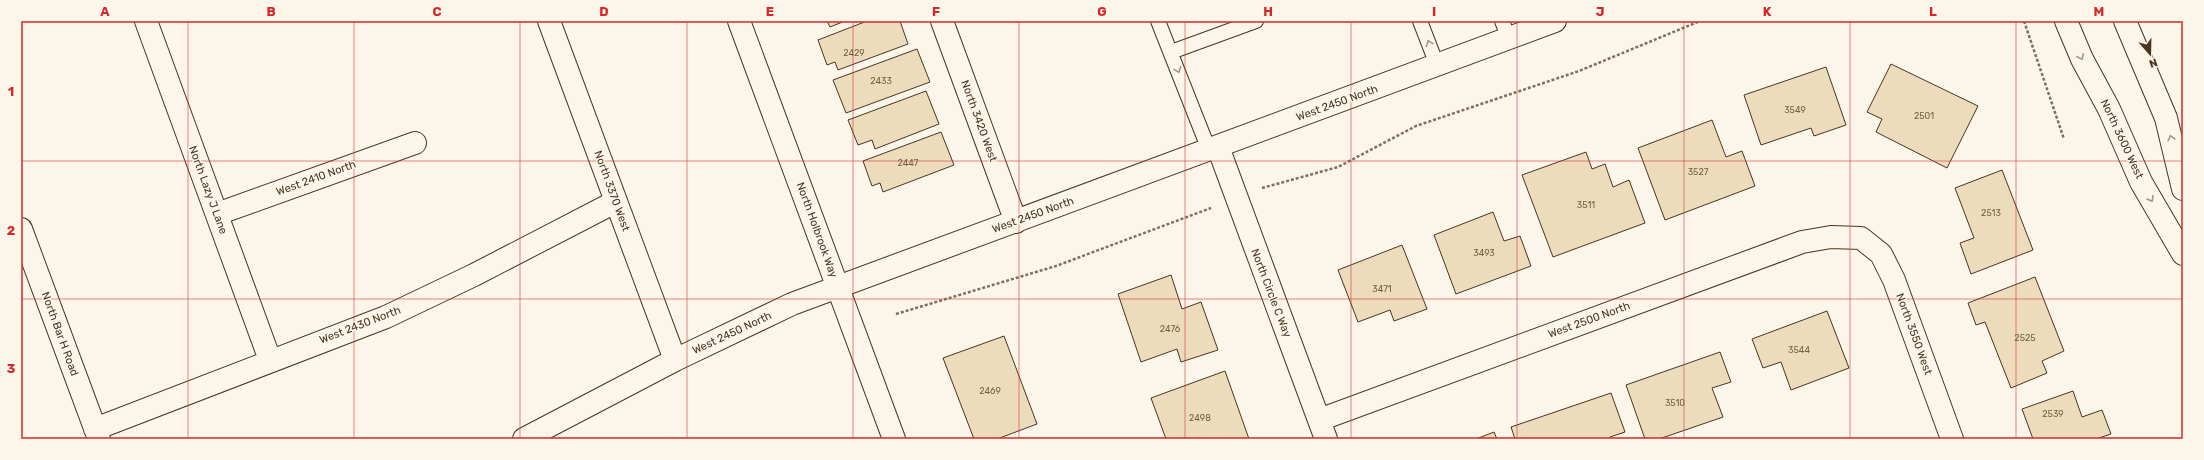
<svg xmlns="http://www.w3.org/2000/svg" width="2204" height="460" viewBox="0 0 2204 460" font-family="Rubik,sans-serif">
<style>
.building{fill:#ecdcbc;stroke:#4a3520}
.lines{fill:none;stroke-linecap:round;stroke-linejoin:round}
.service-casing{stroke:#4a3520;stroke-width:16}
.minor-casing{stroke:#4a3520;stroke-width:24}
.tertiary-casing{stroke:#4a3520;stroke-width:24}
.path{stroke:#7f6f5c;stroke-width:2.5;stroke-dasharray:3 2;stroke-linecap:butt}
.service{stroke:#fbf6e9;stroke-width:14}
.minor{stroke:#fbf6e9;stroke-width:22}
.tertiary{stroke:#fbf6e9;stroke-width:22}
.oneway{stroke:#a29684}
.grid{fill:none;stroke:#d62828;stroke-width:1;stroke-opacity:0.55}
.labels{text-anchor:middle;dominant-baseline:central;stroke-width:3;stroke-linejoin:round;paint-order:stroke}
.number-label{font-size:9px;fill:#725f47}
.street-label{font-size:11px;fill:#4a3520;stroke:#fbf6e9}
.neatline{fill:none;stroke:#d62828;stroke-width:1.5}
.grid-label{font-size:13px;text-anchor:middle;font-weight:bold;fill:#d62828}
</style>
<rect width="100%" height="100%" fill="#fbf6e9"/>
<!-- building -->
<path class="building" d="M827,21H845L830,27Z
M867,21H900L908,44L838,70L835,62L827,65L818,40Z
M917,49L930,82L846,113L833,80Z
M1891,64L1978,106L1947,168L1876,132L1882,119L1867,112Z
M1826,67L1846,125L1814,136L1811,128L1761,145L1744,95Z
M926,91L939,124L875,149L872,140L858,145L848,120Z
M1712,120L1726,157L1742,151L1755,186L1665,220L1638,148Z
M941,132L954,165L883,192L880,183L872,186L863,161Z
M1586,152L1592,169L1605,164L1613,187L1629,180L1645,223L1553,257L1522,175Z
M2002,170L2033,250L1971,274L1960,243L1974,238L1955,188Z
M1493,212L1504,241L1520,236L1531,266L1456,294L1434,235Z
M1402,245L1427,309L1394,321L1390,310L1358,322L1338,270Z
M1171,275L1182,309L1201,302L1218,350L1181,362L1177,349L1141,362L1118,294Z
M2035,277L2064,351L2042,361L2047,373L2011,388L1985,322L1976,325L1968,303Z
M1827,311L1849,368L1791,390L1781,362L1763,368L1752,339Z
M1004,336L1037,424L997,439H974L943,358Z
M1720,352L1731,382L1712,388L1723,417L1659,439H1645L1626,385Z
M1225,371L1249,439H1166L1151,398Z
M2073,391L2082,417L2102,410L2111,434L2096,439H2033L2022,409Z
M1611,393L1625,432L1610,437V439H1515L1511,427Z
M1494,432L1497,439H1476Z"/>
<g class="lines">
<defs>
<path id="service" d="M1158,21L1209,150
M1420,21L1437,65
M1502,21L1509,39
M1171,52L1256,21"/>
<path id="minor" d="M146,21L270,360
M549,21L675,360
M739,21L894,439
M942,21L1016,222
M1218,147L1326,439
M217,214L415,143
M21,229L99,439
M1319,420L1802,242L1831,237L1861,238L1881,254L1894,280L1952,439
M95,429L386,317L474,275L615,202
M524,439L675,360L792,304L1555,21"/>
<path id="tertiary" d="M2066,21L2082,59L2109,109L2141,182L2183,254
M2125,21L2166,118L2183,189"/>
</defs>
<!-- service casing -->
<use href="#service" class="service-casing"/>
<!-- minor casing -->
<use href="#minor" class="minor-casing"/>
<!-- tertiary casing -->
<use href="#tertiary" class="tertiary-casing"/>
<!-- path -->
<path class="path" d="M2024,21L2064,139
M1262,188L1338,167L1416,126L1579,71L1700,21
M896,314L1056,266L1211,208"/>
<!-- service -->
<use href="#service" class="service"/>
<!-- minor -->
<use href="#minor" class="minor"/>
<!-- tertiary -->
<use href="#tertiary" class="tertiary"/>
</g>
<!-- one-way arrows -->
<defs><path id="oneway-chevron" d="M-2-3.5L2.5 0L-2 3.5" fill="none" stroke-width="1.6" stroke-linecap="round" stroke-linejoin="round"/></defs>
<g class="oneway">
<use href="#oneway-chevron" transform="translate(1429 43) rotate(-111)"/>
<use href="#oneway-chevron" transform="translate(2081 57) rotate(65)"/>
<use href="#oneway-chevron" transform="translate(1178 70) rotate(69)"/>
<use href="#oneway-chevron" transform="translate(2171 138) rotate(-104)"/>
<use href="#oneway-chevron" transform="translate(2151 199) rotate(60)"/>
</g>
<!-- grid -->
<path class="grid" d="M188,21V439M354,21V439M520,21V439M687,21V439M853,21V439M1019,21V439M1185,21V439M1351,21V439M1517,21V439M1684,21V439M1850,21V439M2016,21V439M21,161H2183M21,299H2183"/>
<g class="labels">
<!-- number labels -->
<g class="number-label">
<text x="854" y="53">2429</text>
<text x="881" y="81">2433</text>
<text x="1795" y="110">3549</text>
<text x="1924" y="116">2501</text>
<text x="908" y="163">2447</text>
<text x="1698" y="172">3527</text>
<text x="1586" y="205">3511</text>
<text x="1991" y="213">2513</text>
<text x="1484" y="253">3493</text>
<text x="1382" y="289">3471</text>
<text x="1170" y="329">2476</text>
<text x="2025" y="338">2525</text>
<text x="1799" y="350">3544</text>
<text x="990" y="391">2469</text>
<text x="1675" y="403">3510</text>
<text x="2053" y="414">2539</text>
<text x="1200" y="418">2498</text>
</g>
<!-- street labels -->
<g class="street-label">
<text transform="translate(1337 103) rotate(-20)">West 2450 North</text>
<text transform="translate(979 121) rotate(70)">North 3420 West</text>
<text transform="translate(2122 139) rotate(65)">North 3600 West</text>
<text transform="translate(316 178) rotate(-20)">West 2410 North</text>
<text transform="translate(208 190) rotate(70)">North Lazy J Lane</text>
<text transform="translate(612 191) rotate(70)">North 3370 West</text>
<text transform="translate(1033 215) rotate(-20)">West 2450 North</text>
<text transform="translate(817 230) rotate(70)">North Holbrook Way</text>
<text transform="translate(1271 293) rotate(69)">North Circle C Way</text>
<text transform="translate(1589 320) rotate(-20)">West 2500 North</text>
<text transform="translate(360 325) rotate(-21)">West 2430 North</text>
<text transform="translate(732 333) rotate(-25)">West 2450 North</text>
<text transform="translate(60 334) rotate(70)">North Bar H Road</text>
<text transform="translate(1914 334) rotate(70)">North 3550 West</text>
</g>
</g>
<!-- border -->
<rect width="2204" height="460" fill="none" stroke="#fbf6e9" stroke-width="44"/>
<!-- north arrow -->
<g transform="translate(2150 54) rotate(160)" stroke="#fbf6e9" stroke-width="3" paint-order="stroke">
<path d="M0-3L7 15L0 10L-7 15Z" fill="#4a3520"/>
<text y="-6" font-size="11" font-weight="bold" text-anchor="middle" fill="#4a3520">N</text>
</g>
<rect x="22" y="22" width="2160" height="416" class="neatline"/>
<g class="grid-label">
<text x="105" y="16">A</text>
<text x="271" y="16">B</text>
<text x="437" y="16">C</text>
<text x="604" y="16">D</text>
<text x="770" y="16">E</text>
<text x="936" y="16">F</text>
<text x="1102" y="16">G</text>
<text x="1268" y="16">H</text>
<text x="1434" y="16">I</text>
<text x="1600" y="16">J</text>
<text x="1767" y="16">K</text>
<text x="1933" y="16">L</text>
<text x="2099" y="16">M</text>
<text x="11" y="96">1</text>
<text x="11" y="235">2</text>
<text x="11" y="373">3</text>
</g>
</svg>
